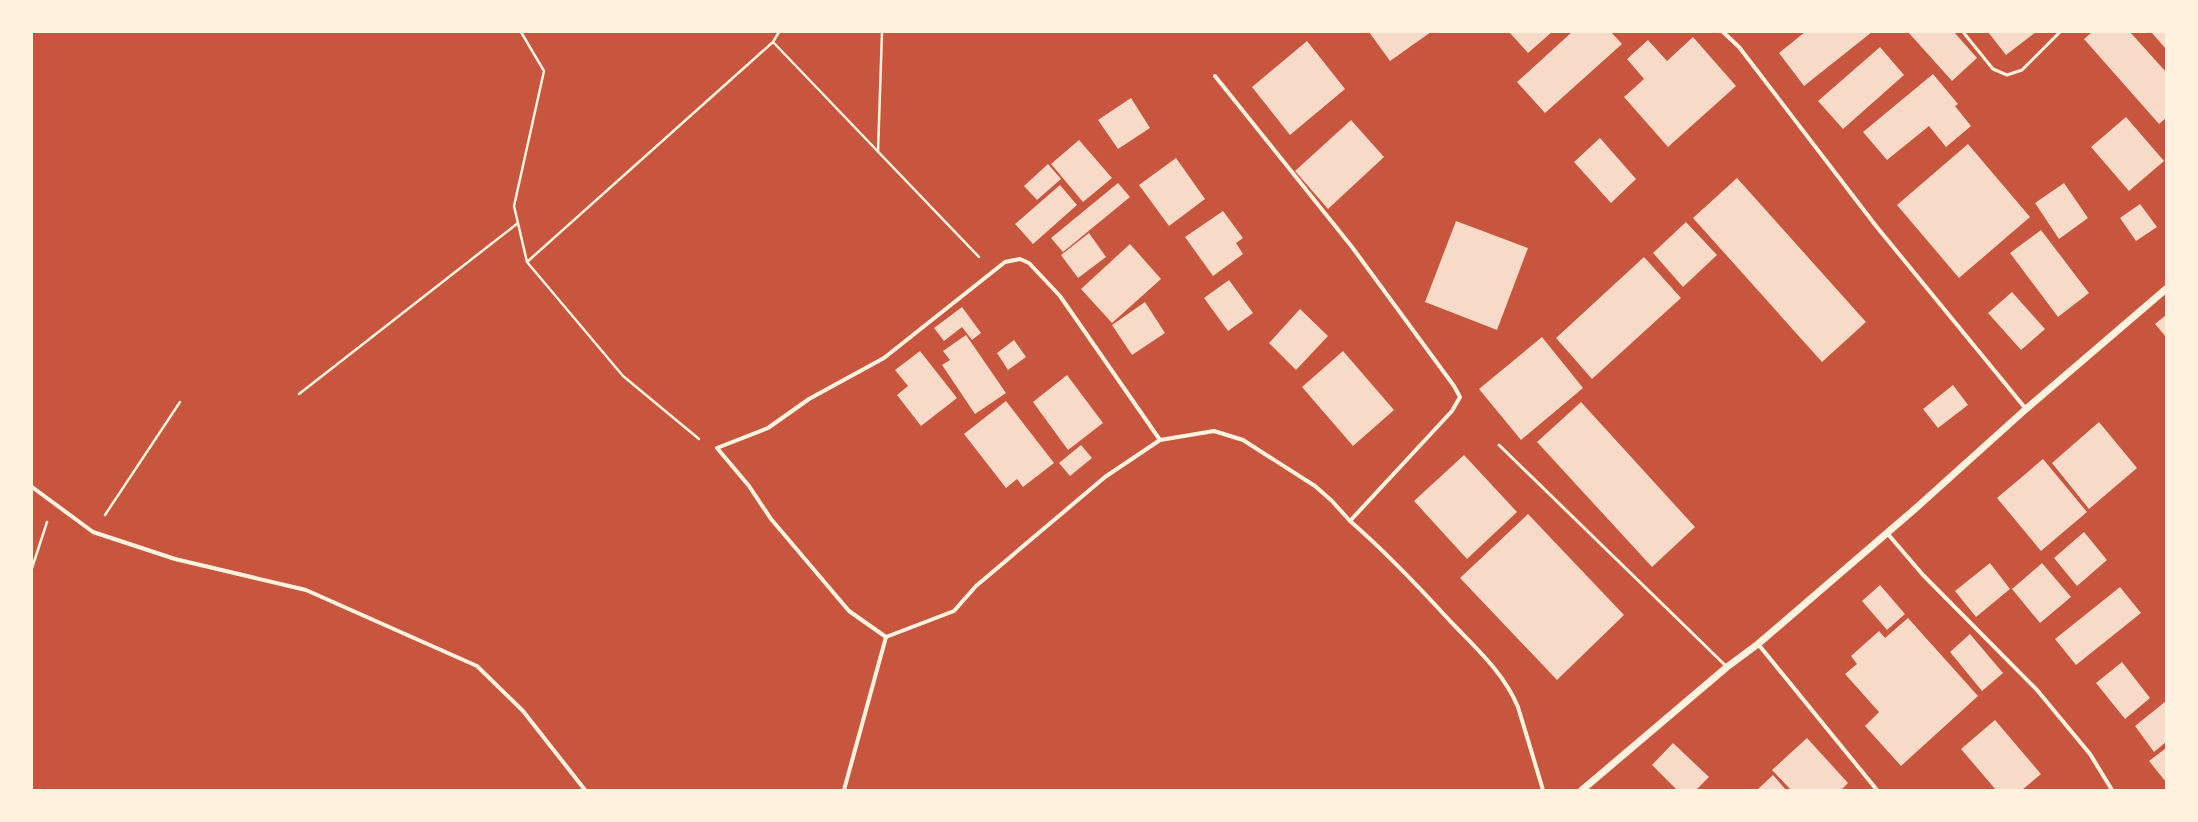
<svg xmlns="http://www.w3.org/2000/svg" width="2198" height="822" viewBox="0 0 2198 822" font-family="Arial,sans-serif">
<style>
.building{fill:#f7dbc8}
.lines{fill:none;stroke-linecap:round;stroke-linejoin:round}
.path{stroke:#fff3e0;stroke-width:2.5}
.service{stroke:#fff3e0;stroke-width:3}
.minor{stroke:#fff3e0;stroke-width:4}
.tertiary{stroke:#fff3e0;stroke-width:7}
</style>
<rect width="100%" height="100%" fill="#c8553d"/>
<!-- building -->
<path class="building" d="M1369,32H1431L1390,61Z
M1509,32H1552L1528,53Z
M1572,32H1611L1622,44L1545,113L1517,82Z
M1805,32H1872L1804,86L1779,53Z
M1908,32H1954L1977,58L1952,81Z
M1988,32H2036L2006,55Z
M2092,32H2130L2166,72V118L2159,124L2084,39Z
M2151,32H2166V49Z
M1693,37L1736,86L1668,147L1624,97L1644,79L1627,59L1648,40L1667,61Z
M1307,41L1345,89L1290,135L1252,87Z
M1880,47L1904,75L1843,129L1818,101Z
M1933,74L1958,104L1955,106L1971,126L1946,147L1929,126L1887,160L1863,132Z
M1131,98L1150,128L1118,149L1098,120Z
M2126,117L2164,161L2129,191L2091,147Z
M1351,120L1384,157L1328,209L1295,171Z
M1600,138L1636,179L1611,203L1574,162Z
M1079,140L1112,178L1083,202L1051,164Z
M1968,144L2030,217L1959,278L1897,205Z
M1176,158L1205,199L1169,226L1139,185Z
M1048,164L1061,179L1037,200L1024,186Z
M1737,178L1866,322L1822,362L1693,218Z
M1118,183L1130,197L1063,252L1051,238Z
M2064,183L2088,218L2059,239L2035,203Z
M1060,185L1077,205L1033,244L1015,224Z
M2140,204L2157,227L2136,241L2120,218Z
M1223,211L1243,238L1236,243L1243,254L1213,276L1185,237Z
M1456,221L1528,248L1497,330L1425,302Z
M1686,222L1717,255L1683,287L1653,253Z
M2041,230L2089,293L2058,317L2010,253Z
M1089,233L1106,257L1078,278L1061,255Z
M1130,244L1161,279L1112,323L1081,289Z
M1644,257L1681,298L1592,379L1556,338Z
M1229,280L1253,313L1228,331L1204,298Z
M2012,292L2045,329L2021,350L1988,313Z
M1145,302L1165,333L1132,355L1112,325Z
M962,307L981,333L972,340L962,327L944,341L934,328Z
M1300,309L1328,336L1296,370L1269,343Z
M2166,315V337L2155,324Z
M966,335L1006,393L975,414L942,365L950,360L943,351Z
M1542,337L1583,388L1521,440L1479,389Z
M1014,340L1026,357L1008,370L997,353Z
M920,351L957,398L921,426L897,395L908,386L895,370Z
M1343,351L1394,410L1353,446L1302,387Z
M1067,375L1103,423L1068,450L1033,402Z
M1953,385L1968,405L1938,428L1923,409Z
M1006,401L1054,463L1023,487L1017,479L1006,488L964,434Z
M1581,402L1695,527L1652,567L1537,442Z
M2099,422L2137,468L2089,509L2052,463Z
M1081,445L1092,458L1070,476L1059,463Z
M1464,455L1517,512L1467,559L1414,501Z
M2043,459L2087,512L2041,551L1997,498Z
M1528,514L1624,615L1557,680L1460,578Z
M2084,532L2107,560L2077,586L2054,558Z
M1990,563L2010,589L1976,617L1955,591Z
M2042,563L2071,597L2040,623L2012,589Z
M1880,585L1905,614L1887,630L1862,601Z
M2120,587L2141,613L2076,665L2055,639Z
M1908,618L1978,696L1901,766L1865,726L1879,712L1845,674L1857,664L1851,656L1879,631L1885,638Z
M1970,634L2003,673L1982,691L1950,652Z
M2122,662L2150,698L2125,719L2096,683Z
M2166,701V742L2154,752L2135,726Z
M1995,720L2041,774L2022,790H1996L1961,749Z
M1807,738L1848,783L1841,790H1791L1772,770Z
M1673,743L1709,777L1696,790H1677L1652,765Z
M2166,748V782L2149,761Z
M1773,775L1786,790H1757Z"/>
<g class="lines">
<!-- path -->
<path class="path" d="M521,32L544,71L514,206L527,262L623,376L699,439
M773,42L979,257
M878,152L882,32
M527,262L773,42L779,32
M299,394L518,223
M105,515L180,402
M32,568L47,522"/>
<!-- service -->
<path class="service" d="M1963,32L1993,69L2007,75L2022,70L2060,32
M1499,445L1727,667"/>
<!-- minor -->
<path class="minor" d="M1723,32L1739,47L1876,226L2026,409
M32,487L93,532L175,559L306,590L477,666L523,711L585,790
M1350,521C1386,552 1419,587 1451,622C1476,648 1504,673 1518,707L1543,790
M1887,533L1923,575L2037,690L2090,754L2112,790
M886,637L849,611L771,519L749,486L717,448L768,428L809,399L884,358L1005,262L1020,259L1029,263L1060,296L1160,440
M1758,644L1877,790
M844,790L886,637L954,611L976,586L1105,477L1160,440L1214,431L1243,440L1315,486L1332,501L1350,521L1452,411L1460,397L1454,386L1352,247L1215,76"/>
<!-- tertiary -->
<path class="tertiary" d="M1582,790L1727,667L1758,644L1916,508L2026,409L2166,289"/>
</g>
<!-- border -->
<rect width="2198" height="822" fill="none" stroke="#fff3e0" stroke-width="66"/>
</svg>
